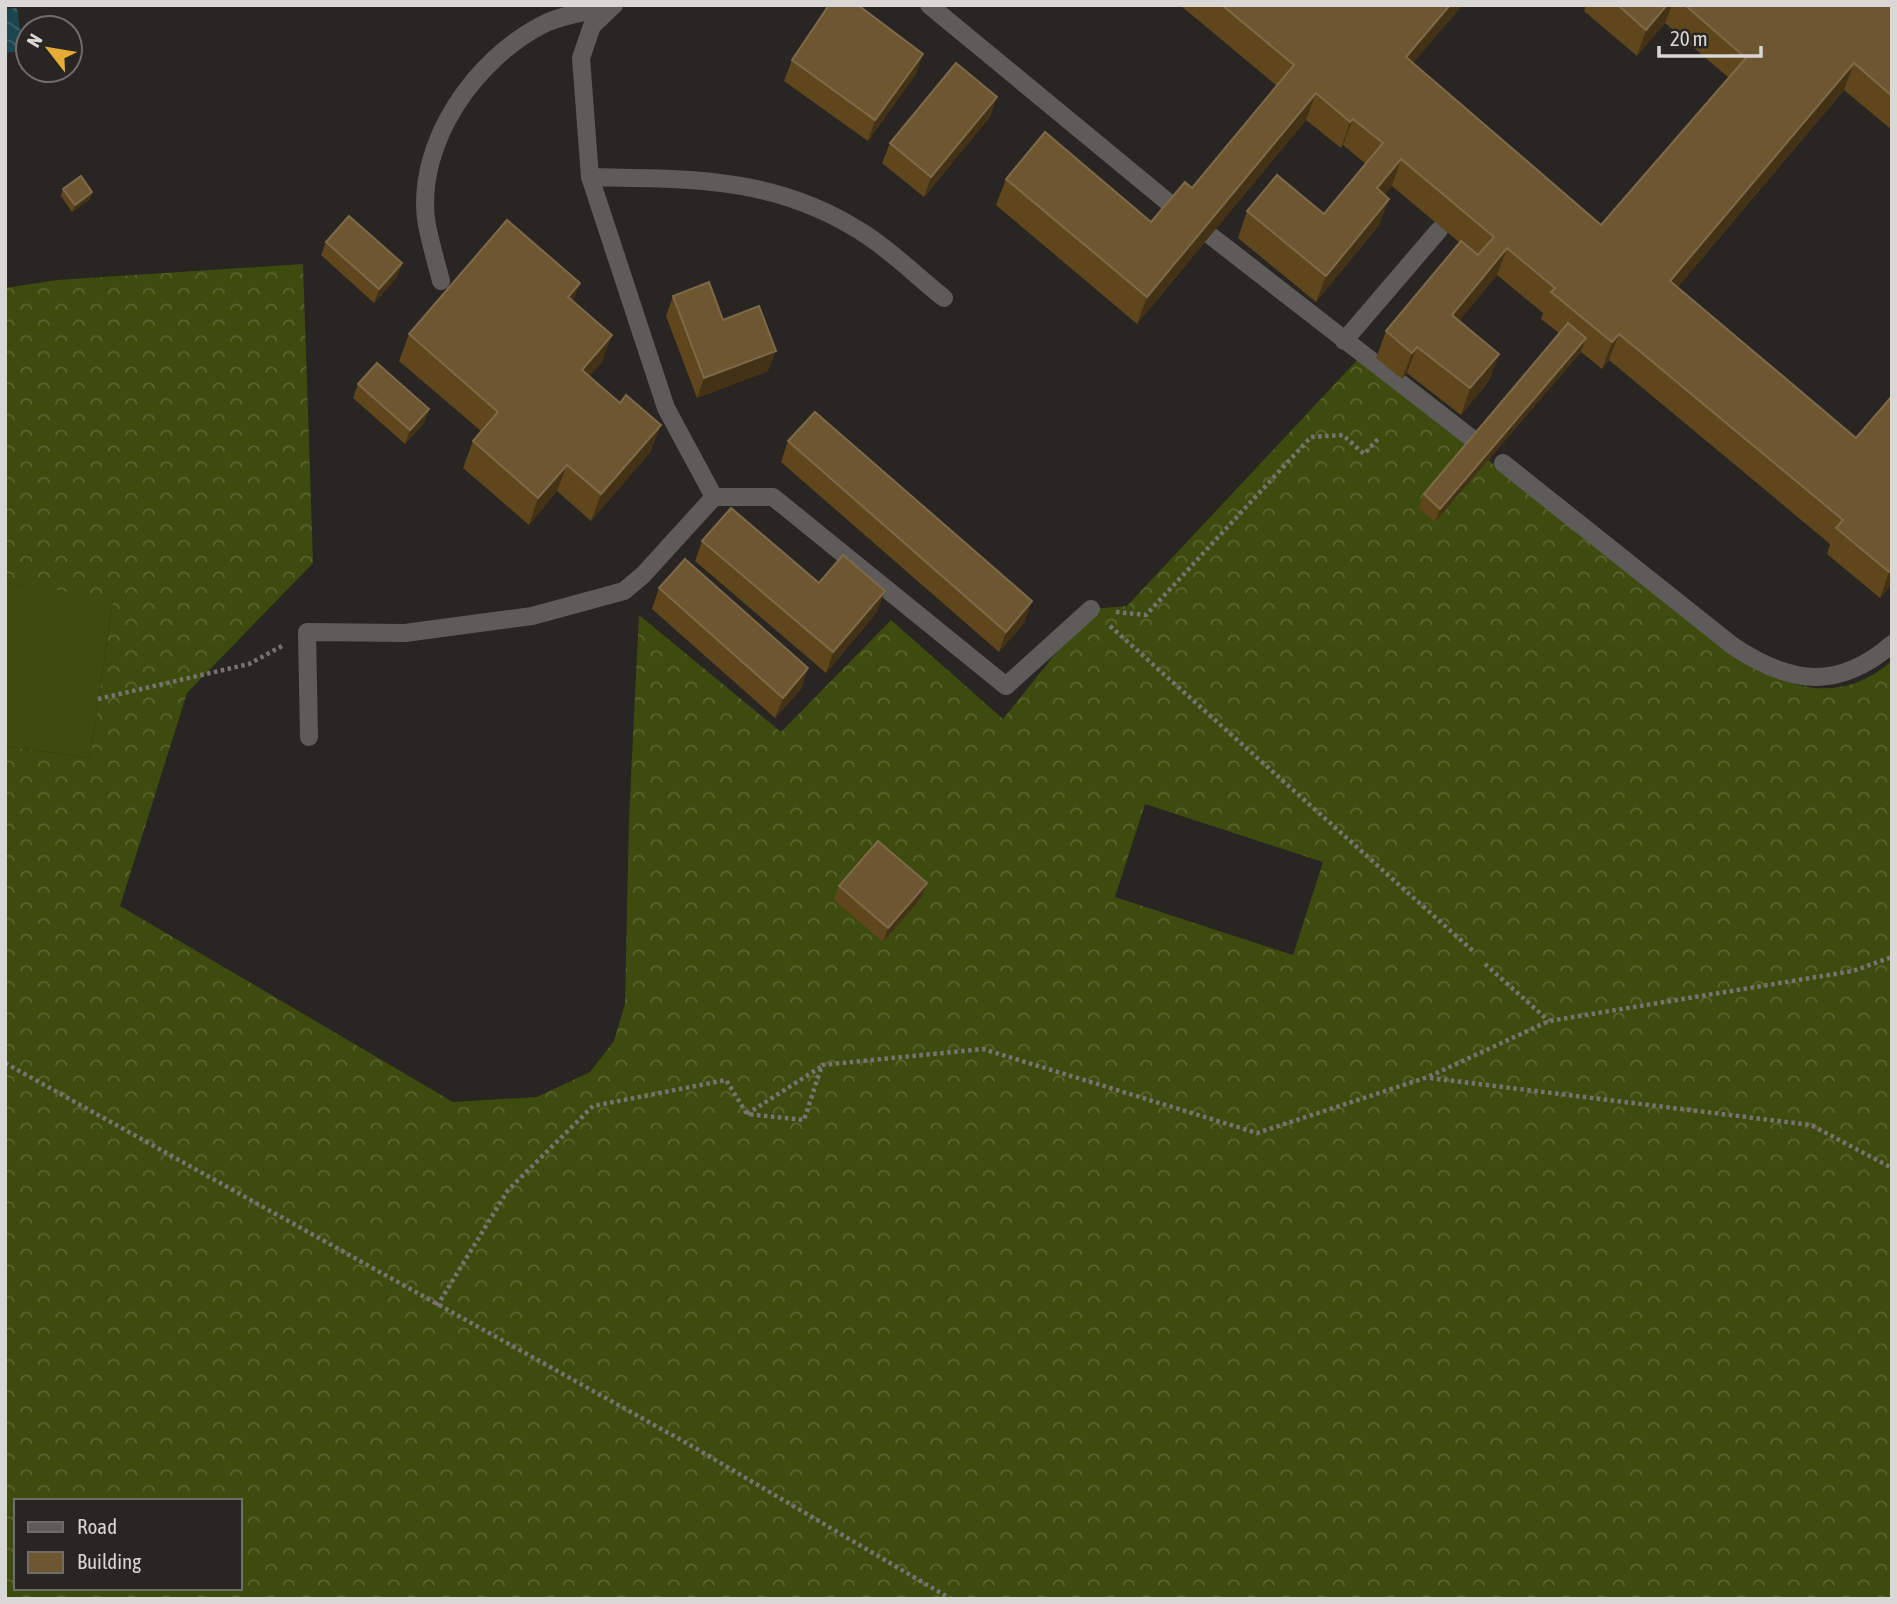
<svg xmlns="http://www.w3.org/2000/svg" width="1897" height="1604" viewBox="0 0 1897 1604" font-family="'Asap Condensed',sans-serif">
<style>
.forest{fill:url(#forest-crowns);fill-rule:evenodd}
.pitch{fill:#3e4b0e}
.water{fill:url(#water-waves)}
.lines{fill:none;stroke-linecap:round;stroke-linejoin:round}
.path{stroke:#767371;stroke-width:4.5;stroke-dasharray:3.5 3.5;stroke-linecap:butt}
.minor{stroke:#5e5c5a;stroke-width:18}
.wall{fill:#60461c}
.shaded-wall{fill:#443216}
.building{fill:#6d5630;stroke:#7e6a4a;stroke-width:2}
</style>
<defs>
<pattern id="forest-crowns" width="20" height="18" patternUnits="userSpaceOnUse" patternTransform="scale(1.75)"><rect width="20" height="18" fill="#3e4b0e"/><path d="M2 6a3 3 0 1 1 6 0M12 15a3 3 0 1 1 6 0" fill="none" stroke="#596430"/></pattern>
<pattern id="water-waves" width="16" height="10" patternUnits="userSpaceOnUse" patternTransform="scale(1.75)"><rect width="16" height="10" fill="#1d454f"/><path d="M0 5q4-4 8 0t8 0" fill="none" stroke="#3d5f68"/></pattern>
</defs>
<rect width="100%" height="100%" fill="#282522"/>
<!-- forest -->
<path class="forest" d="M303,264L313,563L187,693L120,906L453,1102L537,1097L590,1072L614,1041L625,1004L629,818L639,615L781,732L891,620L1003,719L1091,609L1127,606L1360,357L1727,652C1783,686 1836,709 1892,661V1599H5V746L90,758L113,599L5,583V288L57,280ZM1145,804L1323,862L1293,955L1115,897ZM16,1501H240V1588H16Z"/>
<!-- pitch -->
<path class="pitch" d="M5,583L113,598L90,758L5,746Z"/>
<!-- water -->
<path class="water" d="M17,8L23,51L5,53V9Z"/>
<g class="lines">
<!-- path -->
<path class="path" d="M1116,612L1146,615L1311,437L1343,435L1364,454L1378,439
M1110,626L1473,951
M98,699L249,664L282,646
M1485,964L1549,1021
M5,1063L690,1445L951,1599
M1430,1078L1811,1125L1892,1168
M747,1114L822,1066
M437,1306L508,1190L593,1106L726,1080L747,1114L804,1120L822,1065L983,1049L1257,1133L1428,1077L1549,1021L1853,971L1892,957"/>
<!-- minor -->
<path class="minor" d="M929,5L1175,208
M590,177C688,179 773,176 860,231C890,249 916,276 944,298
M1211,236L1470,437
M441,281C436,261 429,239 426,219C417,141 476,58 544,24C563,14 590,12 611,6
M1344,341L1439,230
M1503,463L1733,646C1790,684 1838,691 1892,644
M714,497H773L1006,686L1091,609
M309,737L307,632L405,633L532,616L624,591L643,575L714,497L666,408L590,177L581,58L592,26L614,5"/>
</g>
<!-- wall -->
<path class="wall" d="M1180,5H1337L1413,63L1601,225L1729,78L1665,23L1637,56L1584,11L1586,5H1892V130L1844,90L1677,288L1856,438L1892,396V584L1880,598L1827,554L1830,544L1609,360L1602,369L1581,352L1435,522L1419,508L1424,494L1559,333L1541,319L1543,313L1497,275L1459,321L1499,354L1489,381L1461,415L1407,373L1402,379L1376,358L1386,331L1460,243L1392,186L1384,195L1389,199L1379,225L1316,302L1238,238L1247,211L1324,214L1366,164L1343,145L1341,148L1306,120L1137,324L996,205L1006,179L1151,222L1192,188L1277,86Z
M792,60L916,74L868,141L784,81Z
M997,97L990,117L924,197L882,163L890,143Z
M63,189L92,192L90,199L72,212L61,196Z
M326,242L402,263L397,277L374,303L321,255Z
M673,296L723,320L768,371L697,398L666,316Z
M573,301L602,362L589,376L651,451L591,521L557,491L529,525L463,468L473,441L481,431L399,361L409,334Z
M358,384L429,409L424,423L405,444L353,398Z
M788,441L1025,622L999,652L781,462Z
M702,541L819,583L877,612L826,673L695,561Z
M659,588L808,668L801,689L775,718L652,609Z
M927,883L922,897L883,942L834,900L839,886Z"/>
<!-- shaded-wall -->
<path class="shaded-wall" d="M1450,5H1463L1396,83L1406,57Z
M1667,5H1672L1665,23L1637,56L1646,30Z
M923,54L916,74L868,141L875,120Z
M1854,63L1844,90L1660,308L1670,281Z
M1316,93L1306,120L1137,324L1147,297Z
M997,97L990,117L924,197L931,177Z
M1353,119L1343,145L1341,148L1350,122Z
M1401,159L1392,186L1367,215L1377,188Z
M92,192L90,199L72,212L75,205Z
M1389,199L1379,225L1316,302L1326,276Z
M1507,248L1497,275L1442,342L1452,315Z
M402,263L397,277L374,303L379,289Z
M580,283L570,309L568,297Z
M1619,334L1609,360L1602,369L1612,342Z
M612,335L602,362L572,396L582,370Z
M1586,338L1581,352L1435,522L1440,509Z
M1417,347L1407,373L1402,379L1412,353Z
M776,351L768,371L697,398L704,378Z
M1499,354L1489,381L1461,415L1470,388Z
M429,409L424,423L405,444L410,430Z
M661,425L651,451L591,521L601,494Z
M567,465L557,491L529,525L538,498Z
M1892,569V584L1880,598L1889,572Z
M885,591L877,612L826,673L833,652Z
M1032,601L1025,622L999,652L1006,632Z
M808,668L801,689L775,718L783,698Z
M927,883L922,897L883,942L888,928Z"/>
<!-- building -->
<path class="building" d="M829,5H858L923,54L875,120L792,60Z
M1222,5H1450L1406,57L1601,225L1746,58L1685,5H1892V96L1854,63L1670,281L1856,438L1892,396V569L1889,572L1836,528L1843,520L1619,334L1612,342L1551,292L1555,288L1507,248L1452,315L1499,354L1470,388L1417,347L1412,353L1386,331L1461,241L1478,255L1494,237L1401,159L1377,188L1389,199L1326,276L1247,211L1277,175L1324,214L1383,143L1353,119L1350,122L1316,93L1147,297L1006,179L1045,132L1151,222L1185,182L1192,188L1294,65Z
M1618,5H1667L1646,30Z
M956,63L997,97L931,177L890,143Z
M81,176L92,192L75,205L63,189Z
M349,216L402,263L379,289L326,242Z
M507,220L580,283L568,297L612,335L582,370L620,403L626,395L661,425L601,494L567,465L538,498L473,441L498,412L409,334Z
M709,282L723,320L759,306L776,351L704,378L673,296Z
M1568,323L1586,338L1440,509L1424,494Z
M377,363L429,409L410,430L358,384Z
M815,412L1032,601L1006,632L788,441Z
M731,508L819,583L843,555L885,591L833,652L702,541Z
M685,559L808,668L783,698L659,588Z
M878,841L927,883L888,928L839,886Z"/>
<!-- border -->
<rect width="1897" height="1604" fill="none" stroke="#dad8d6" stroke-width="14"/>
<!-- legend -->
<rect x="14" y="1499" width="228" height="91" fill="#282522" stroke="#6f6d6a" stroke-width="2"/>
<rect x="28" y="1522" width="35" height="10" fill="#5e5c5a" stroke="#6f6d6a" stroke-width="2"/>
<text x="77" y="1534" font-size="21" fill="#dad8d6">Road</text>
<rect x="28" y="1552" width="35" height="21" fill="#6d5630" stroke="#6f6d6a" stroke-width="2"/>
<text x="77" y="1569" font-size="21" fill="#dad8d6">Building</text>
<!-- north arrow -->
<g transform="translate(49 49) rotate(301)"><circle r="33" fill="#282522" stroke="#6f6d6a" stroke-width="2"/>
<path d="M0-5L12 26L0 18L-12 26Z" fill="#e6ad36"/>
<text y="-10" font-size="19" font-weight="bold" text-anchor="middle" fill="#dad8d6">N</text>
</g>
<!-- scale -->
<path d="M1659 46v10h102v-10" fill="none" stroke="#dad8d6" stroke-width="3.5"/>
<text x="1670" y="46" font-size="21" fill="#dad8d6" stroke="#282522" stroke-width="5" paint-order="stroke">20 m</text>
</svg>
